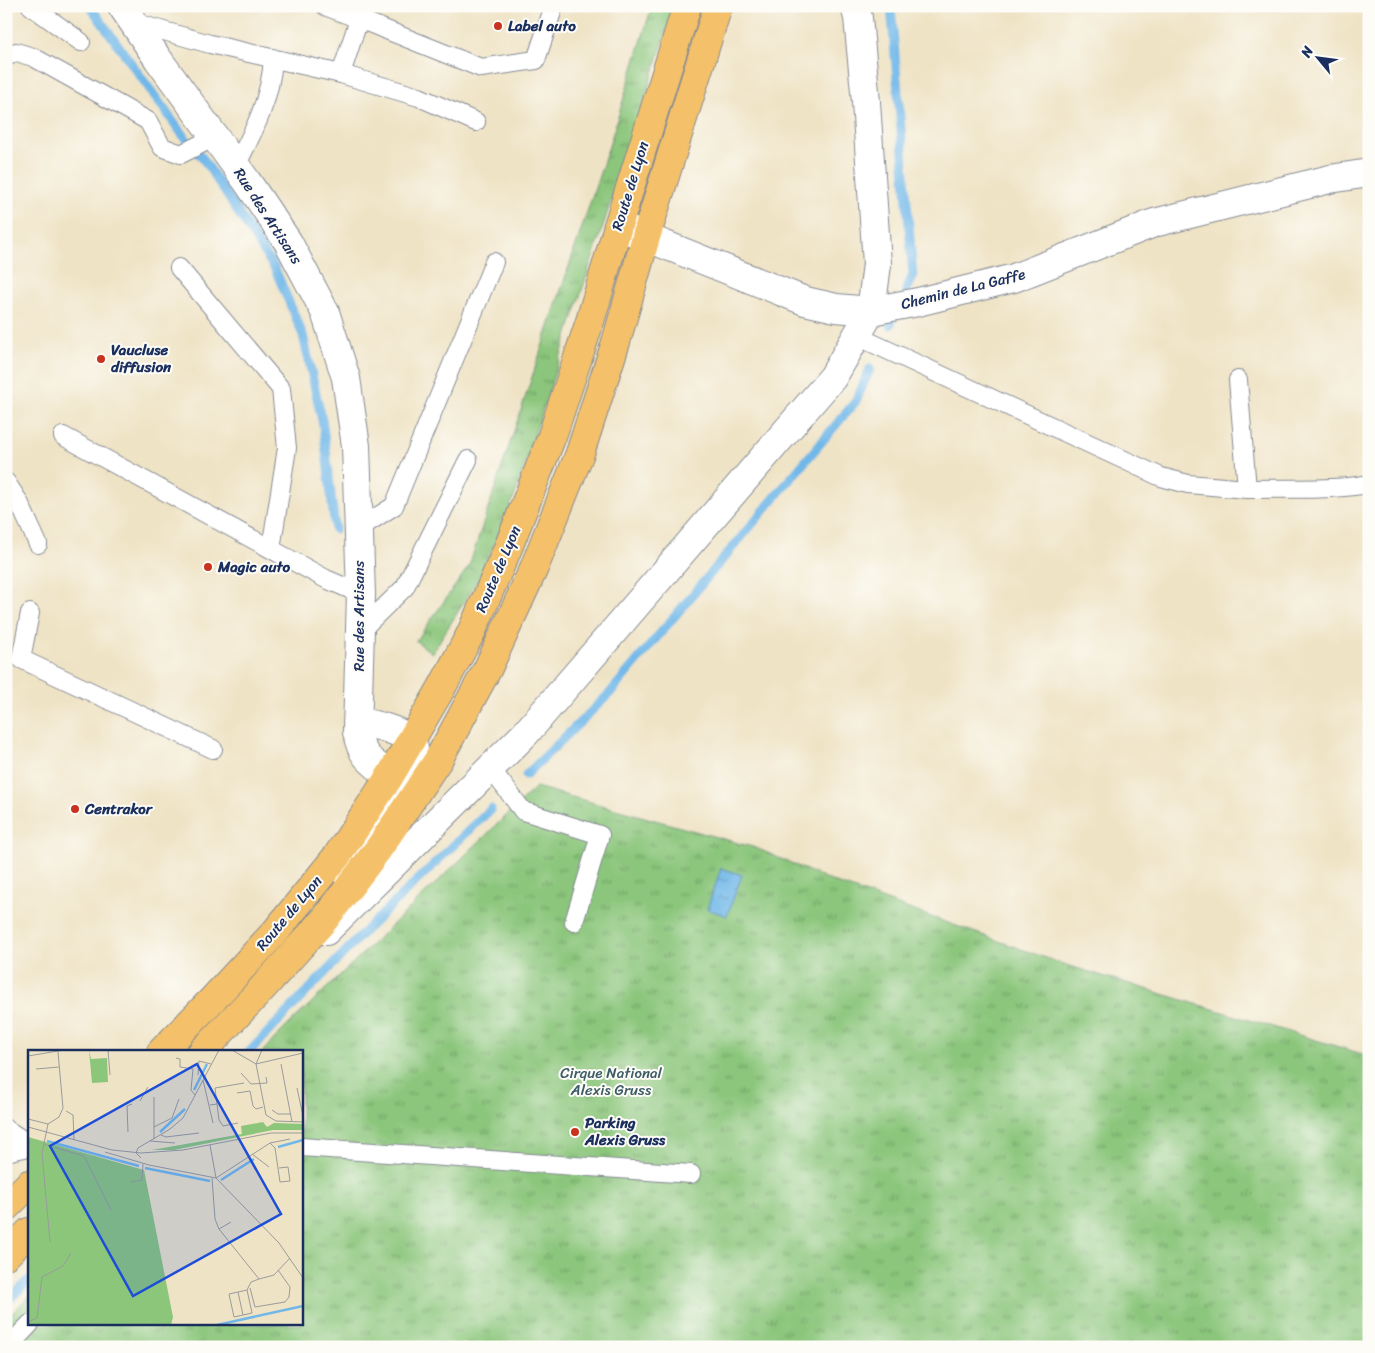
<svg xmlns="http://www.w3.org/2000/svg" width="1375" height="1353" viewBox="0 0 1375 1353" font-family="Sriracha,sans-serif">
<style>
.grass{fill:url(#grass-tufts);stroke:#537a6c}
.water{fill:url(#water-ripples);stroke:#4674a4}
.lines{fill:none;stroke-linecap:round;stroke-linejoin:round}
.stream{stroke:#71b8e9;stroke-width:9}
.service-casing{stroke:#858992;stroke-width:20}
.minor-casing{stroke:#858992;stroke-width:30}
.primary-casing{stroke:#858992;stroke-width:30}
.service{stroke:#fff;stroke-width:18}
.minor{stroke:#fff;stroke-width:28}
.primary{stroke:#f4c16a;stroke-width:28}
.poi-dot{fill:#c8321e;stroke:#fdfcf7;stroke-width:2}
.labels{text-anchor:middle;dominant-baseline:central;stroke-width:4;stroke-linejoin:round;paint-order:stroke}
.poi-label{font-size:15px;font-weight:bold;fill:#1b2f5e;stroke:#fdfcf7;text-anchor:start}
.street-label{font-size:15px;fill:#1b2f5e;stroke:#fdfcf7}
.park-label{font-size:15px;fill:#3d5c67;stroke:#fdfcf7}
.inset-river{fill:none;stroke:#71b8e9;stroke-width:2.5}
.inset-road{fill:none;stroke:#9a9b9c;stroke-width:1}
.view{fill:#1d4ed8;fill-opacity:0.15;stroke:#1d4ed8;stroke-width:2.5}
.inset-edge{fill:none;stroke:#1b2f5e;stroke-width:2.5}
</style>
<defs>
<pattern id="grass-tufts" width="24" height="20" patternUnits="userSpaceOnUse" patternTransform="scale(1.25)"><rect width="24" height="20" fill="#8bc67b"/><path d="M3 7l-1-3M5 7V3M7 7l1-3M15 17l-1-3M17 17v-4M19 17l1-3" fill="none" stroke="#71a168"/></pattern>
<pattern id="water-ripples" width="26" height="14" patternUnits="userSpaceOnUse" patternTransform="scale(1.25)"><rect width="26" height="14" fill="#71b8e9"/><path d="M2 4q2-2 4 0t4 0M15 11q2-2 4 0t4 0" fill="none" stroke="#5c96c0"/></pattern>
</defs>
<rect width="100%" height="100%" fill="#fdfcf7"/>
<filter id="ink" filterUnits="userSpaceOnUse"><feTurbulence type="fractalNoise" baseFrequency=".02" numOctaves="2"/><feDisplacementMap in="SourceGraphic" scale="10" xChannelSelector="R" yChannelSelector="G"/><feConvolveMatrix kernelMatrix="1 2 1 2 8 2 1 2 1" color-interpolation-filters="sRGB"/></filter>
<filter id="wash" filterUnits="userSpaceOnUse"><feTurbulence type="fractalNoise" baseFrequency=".0096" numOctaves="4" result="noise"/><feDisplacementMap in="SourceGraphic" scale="20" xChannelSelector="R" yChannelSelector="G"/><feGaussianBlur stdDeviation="1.12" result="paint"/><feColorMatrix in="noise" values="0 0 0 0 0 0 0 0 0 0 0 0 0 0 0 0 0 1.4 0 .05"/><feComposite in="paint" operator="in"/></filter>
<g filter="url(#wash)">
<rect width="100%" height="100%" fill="#efe3c5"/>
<!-- grass -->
<path class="grass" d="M652,6H675L515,495L481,575L432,653L416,641L469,566L610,143Z
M536,787L756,848L836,883L1063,964L1369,1056V1347H6V1319L29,1296V1324H301V1052H262L283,1030Z"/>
<!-- water -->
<path class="water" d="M721,868L742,875L727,916L707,909Z"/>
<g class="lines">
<!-- stream -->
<path class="stream" d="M90,6L182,134L204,160L275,269L303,335L323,425L335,529
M891,6L913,275L906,290
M890,325L892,321
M526,775L610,693L856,401L870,369
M249,1052L367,929L491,809
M6,1303L29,1280"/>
</g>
</g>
<g filter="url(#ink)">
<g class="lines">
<defs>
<path id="service" d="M31,6L81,42
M325,6L359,19L341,74
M359,19L481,68L536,60L554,6
M132,22L210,44L341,74L419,97L476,122
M6,57L16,52L33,57L148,121L162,147L181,154L201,144L214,135
M236,166C254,131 271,98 273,58
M179,268L281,389L287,448L271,549
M857,336L1161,477L1188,484L1247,489
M1238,380L1247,489C1287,488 1330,491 1369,484
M63,436L326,579L361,594
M6,482L19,502L38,544
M358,529L394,506L494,262
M30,613L21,659L213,749
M360,631L405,587L468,460
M491,769L523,811L600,835L574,922
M6,1129L29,1144
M301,1147L691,1174
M6,1152L29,1147
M8,1347L30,1324"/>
<path id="minor" d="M122,6L158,59L246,180L288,242L325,312L346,378L356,446L361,594L357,732C361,757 372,762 390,776L411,772L438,760
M618,226L805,301L836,308L871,311L918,302L1014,278L1154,223L1330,179L1369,173
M348,876L372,831L411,772C416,759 415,752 412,739C392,729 380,725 357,722
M326,931L525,734L833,377L871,311L877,264L866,102L858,18L855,6"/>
<path id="primary" d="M161,1052L213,999L276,931L337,856L390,776L441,689L471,633L508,548L552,436L591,318L618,226L687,6
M202,1052L259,992L325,919L379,848L438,760L488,668L534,568L580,453L616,342L646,237L718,6
M6,1207L29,1184
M6,1255L29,1232"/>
</defs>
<!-- service casing -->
<use href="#service" class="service-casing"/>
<!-- minor casing -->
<use href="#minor" class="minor-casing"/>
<!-- primary casing -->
<use href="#primary" class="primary-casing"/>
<!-- service -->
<use href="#service" class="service"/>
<!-- minor -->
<use href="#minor" class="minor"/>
<!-- primary -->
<use href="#primary" class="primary"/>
</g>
</g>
<!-- markers -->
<g class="poi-dot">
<circle cx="498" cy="26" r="5"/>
<circle cx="101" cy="359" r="5"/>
<circle cx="208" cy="567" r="5"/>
<circle cx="75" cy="809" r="5"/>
<circle cx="575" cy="1132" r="5"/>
</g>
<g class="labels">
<!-- poi labels -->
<g class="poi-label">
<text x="508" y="26">Label auto</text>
<text x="111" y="350">Vaucluse<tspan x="111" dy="17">diffusion</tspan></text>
<text x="218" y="567">Magic auto</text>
<text x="85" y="809">Centrakor</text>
<text x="585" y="1123">Parking<tspan x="585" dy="17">Alexis Gruss</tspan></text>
</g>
<!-- street labels -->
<g class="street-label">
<text transform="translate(630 186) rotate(-73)">Route de Lyon</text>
<text transform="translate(268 216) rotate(57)">Rue des Artisans</text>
<text transform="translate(963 289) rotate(-14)">Chemin de La Gaffe</text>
<text transform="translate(498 569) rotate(-67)">Route de Lyon</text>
<text transform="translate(359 616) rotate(-90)">Rue des Artisans</text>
<text transform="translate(289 913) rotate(-50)">Route de Lyon</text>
</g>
<!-- park labels -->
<g class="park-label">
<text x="611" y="1073">Cirque National<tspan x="611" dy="17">Alexis Gruss</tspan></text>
</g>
</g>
<!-- overview -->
<g transform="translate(28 1050)">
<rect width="275" height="275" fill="#efe3c5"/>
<path d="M61,0L63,9L79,8L80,32L64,33ZM235,72L239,77L246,73L275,74V80H245L146,100H124L214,84L213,76ZM0,87L116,120L145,267L143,275H0Z" fill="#8bc67b"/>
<path class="inset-river" d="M166,40L179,14M132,82L157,59M19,91L111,116M250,97L275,90M117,118L182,131M193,130L226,109M189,275L275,256"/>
<path class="inset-road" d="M80,0L82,25M204,0L228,14L275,3M234,0L228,14L238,65L248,71L275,72M0,6L36,0M148,8L152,9V17L165,19L163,40L167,45M253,14L264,72M8,19L31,17M213,23L223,34L239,33L238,27M170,25L171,11L183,14M175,30L185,73M269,38L275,66M209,43L222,41L225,56L228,59L235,57M126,47V89M112,51L120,37M189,54L191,70L195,76L210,73M182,55L189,54L187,38L216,33M244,60L250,64H263M38,61L45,65L46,90M0,69L20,74L14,103L22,192M20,74L31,67L35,58L30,2M0,77L84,100L113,103L155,100L243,83H275M126,77L144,68L151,49M100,82L99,56L104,54M133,85L138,87L171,83M122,91L147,93M242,93L247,98L252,132L262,131L260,117L251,118M15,94L56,106L83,160M182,95L188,128L251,193L275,228M77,102L121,115L188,128L242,93L262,89M224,104L241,117M113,108L108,103L110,98L142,79L155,68L191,0M184,128L187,169L191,179M103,132L114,130L115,114M203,172L191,179L231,229L246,225L262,208M222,238L227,257L257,252L261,247L262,237L250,220M219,240L224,263L206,267L201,244L219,240L223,232L231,229M210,242L215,265M0,272L9,268L14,227L35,216L43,203"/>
<path class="view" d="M169,14L253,164L105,246L22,96Z"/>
<rect width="275" height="275" class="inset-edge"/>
</g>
<!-- margin -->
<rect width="1375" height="1353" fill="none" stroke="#fdfcf7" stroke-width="25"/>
<!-- north arrow -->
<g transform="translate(1318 58) rotate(299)" stroke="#fdfcf7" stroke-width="4" paint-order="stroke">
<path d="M0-4L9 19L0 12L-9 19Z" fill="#1b2f5e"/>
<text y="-8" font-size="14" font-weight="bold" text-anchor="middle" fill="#1b2f5e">N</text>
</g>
</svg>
